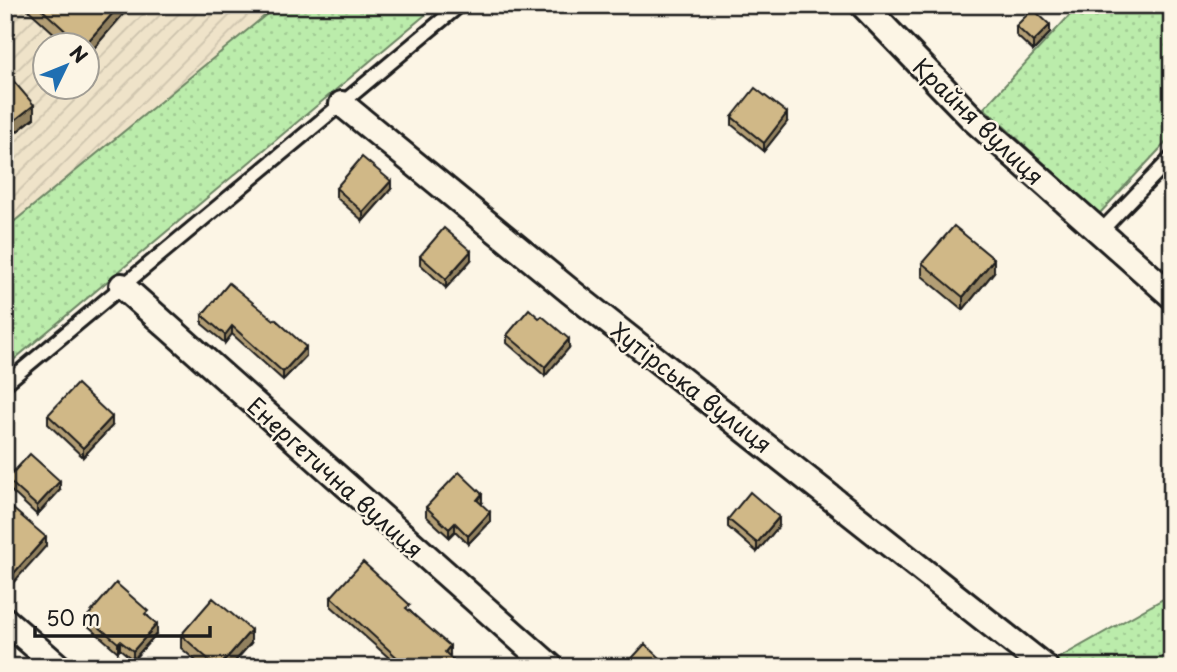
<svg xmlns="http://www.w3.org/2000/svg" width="1177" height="672" viewBox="0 0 1177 672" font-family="'Playpen Sans',sans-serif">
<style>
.industrial{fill:url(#industrial-furrows);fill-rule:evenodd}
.park{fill:url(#park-dots);stroke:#6c8464;stroke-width:2}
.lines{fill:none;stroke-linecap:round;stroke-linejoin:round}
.lane-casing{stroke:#1c1c1c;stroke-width:18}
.street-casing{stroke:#1c1c1c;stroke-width:30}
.lane{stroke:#fcf5e5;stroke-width:12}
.street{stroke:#fcf5e5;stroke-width:24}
.wall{fill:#b39e74;stroke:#1c1c1c;stroke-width:2}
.shaded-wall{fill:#92815e;stroke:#1c1c1c;stroke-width:2}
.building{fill:#d0b887;stroke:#1c1c1c;stroke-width:2}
.labels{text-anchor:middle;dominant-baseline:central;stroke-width:5;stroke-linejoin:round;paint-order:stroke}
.street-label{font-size:23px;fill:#1c1c1c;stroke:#fcf5e5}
</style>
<defs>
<pattern id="industrial-furrows" width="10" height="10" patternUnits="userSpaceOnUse" patternTransform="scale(1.75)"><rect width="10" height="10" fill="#efe3c9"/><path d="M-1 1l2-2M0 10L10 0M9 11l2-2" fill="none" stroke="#ccc2ac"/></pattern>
<pattern id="park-dots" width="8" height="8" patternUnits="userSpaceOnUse" patternTransform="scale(1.75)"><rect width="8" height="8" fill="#bbecab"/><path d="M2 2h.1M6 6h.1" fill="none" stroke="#a0ca93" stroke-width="1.8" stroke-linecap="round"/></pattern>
</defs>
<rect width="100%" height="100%" fill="#fcf5e5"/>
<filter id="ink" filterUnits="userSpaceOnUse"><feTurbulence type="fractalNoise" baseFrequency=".0143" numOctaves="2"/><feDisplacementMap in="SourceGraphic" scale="14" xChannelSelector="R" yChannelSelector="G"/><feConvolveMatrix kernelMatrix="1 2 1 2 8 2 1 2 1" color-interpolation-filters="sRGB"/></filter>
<g filter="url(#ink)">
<!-- industrial -->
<path class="industrial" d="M5,5H278L5,229ZM46,46H88V88H46Z"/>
<!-- park -->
<path class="park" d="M278,5H437L5,367V229Z
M1079,5H1172V136L1099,214L984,108Z
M1172,594V667H1061L1054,661Z"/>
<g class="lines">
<defs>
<path id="lane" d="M1099,233L1172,157
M5,384L460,5"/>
<path id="street" d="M863,5L973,119L1172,296
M342,104L571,292L1045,667
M122,286L551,667
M5,620L59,667"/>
</defs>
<!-- lane casing -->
<use href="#lane" class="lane-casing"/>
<!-- street casing -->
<use href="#street" class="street-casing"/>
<!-- lane -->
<use href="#lane" class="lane"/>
<!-- street -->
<use href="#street" class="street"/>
</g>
<!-- wall -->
<path class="wall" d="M23,5H131L88,55V46H68Z
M1016,26L1050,33L1033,51L1016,35Z
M5,71L34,118L15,133L5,121Z
M732,117L787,122L764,151L732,125Z
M336,188L391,189L363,221L336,197Z
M420,256L471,260L446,288L420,264Z
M922,263L994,272L963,310L922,276Z
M202,315L306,347V356L283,380L232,334L225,343L202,324Z
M507,335L569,348L545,376L507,343Z
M48,415L112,426L83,457L48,424Z
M7,479L60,490L37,515L7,487Z
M482,503L481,504L490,521L468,544L455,531L449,537L426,516V507Z
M728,519L779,526L757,552L728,527Z
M331,597L410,611L450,655L449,656L453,667L397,665L331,606Z
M148,616L157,633L133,660L120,649L118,652L87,625V617Z
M181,635L251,643L230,667H203L181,648Z"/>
<!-- shaded-wall -->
<path class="shaded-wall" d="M120,5H131L88,55V46H84Z
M1050,25V33L1033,51V42Z
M34,105V118L15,133V120Z
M787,113V122L764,151V143Z
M391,181V189L363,221V212Z
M471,251V260L446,288V279Z
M994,259V272L963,310V297Z
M232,326V334L225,343V335Z
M569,339V348L545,376V367Z
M306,347V356L283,380V372Z
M112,417V426L83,457V448Z
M60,481V490L37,515V506Z
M482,494V503L477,508V500Z
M490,512V521L468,544V536Z
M779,517V526L757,552V543Z
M455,523V531L449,537V529Z
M46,537V546L5,592V583Z
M157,624V633L133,660V651Z
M251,630V643L230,667H219Z
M120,641V649L118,652V643Z
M450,646V655L445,660V652Z
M453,660V667H447Z"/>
<!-- building -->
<path class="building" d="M37,5H120L84,46H82Z
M1033,9L1050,25L1033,42L1016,26Z
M5,71L34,105L15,120L5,109Z
M755,88L787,113L764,143L732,117Z
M362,157L391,181L363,212L336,188Z
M954,226L994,259L963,297L922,263Z
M444,228L471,251L446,279L420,256Z
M229,283L274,320L275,319L306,347L283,372L232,326L225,335L202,315Z
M529,309L539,318L542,316L569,339L545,367L507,335Z
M77,384L112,417L83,448L48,415Z
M30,454L60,481L37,506L7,479Z
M459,472L482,494L477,500L490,512L468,536L455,523L449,529L426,507Z
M750,492L779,517L757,543L728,519Z
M12,508L46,537L5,583V516Z
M363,562L410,605L406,608L450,646L445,652L453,660L448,667H395L401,661L331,597Z
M116,583L148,611L145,614L157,624L133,651L120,641L118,643L87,617Z
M213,598L251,630L219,667H217L181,635Z
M645,644L670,667H624Z"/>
</g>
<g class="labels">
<!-- street labels -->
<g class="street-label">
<text transform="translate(979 121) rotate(44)">Крайня вулиця</text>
<text transform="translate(692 387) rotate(38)">Хутірська вулиця</text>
<text transform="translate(336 477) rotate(42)">Енергетична вулиця</text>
</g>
</g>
<!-- margin -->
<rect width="1177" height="672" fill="none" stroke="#fcf5e5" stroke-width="28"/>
<rect x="14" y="14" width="1149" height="644" fill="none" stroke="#1c1c1c" stroke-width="2.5" filter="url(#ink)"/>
<!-- north arrow -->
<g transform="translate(66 66) rotate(47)"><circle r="33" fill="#fcf5e5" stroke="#a29e95" stroke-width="2"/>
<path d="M0-5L12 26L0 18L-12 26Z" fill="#1f6fb2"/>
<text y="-10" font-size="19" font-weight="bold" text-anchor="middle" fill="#1c1c1c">N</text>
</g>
<!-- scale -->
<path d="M35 626v10h175v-10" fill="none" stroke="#1c1c1c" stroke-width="3.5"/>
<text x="46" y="626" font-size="21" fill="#1c1c1c" stroke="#fcf5e5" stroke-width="5" paint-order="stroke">50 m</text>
</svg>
